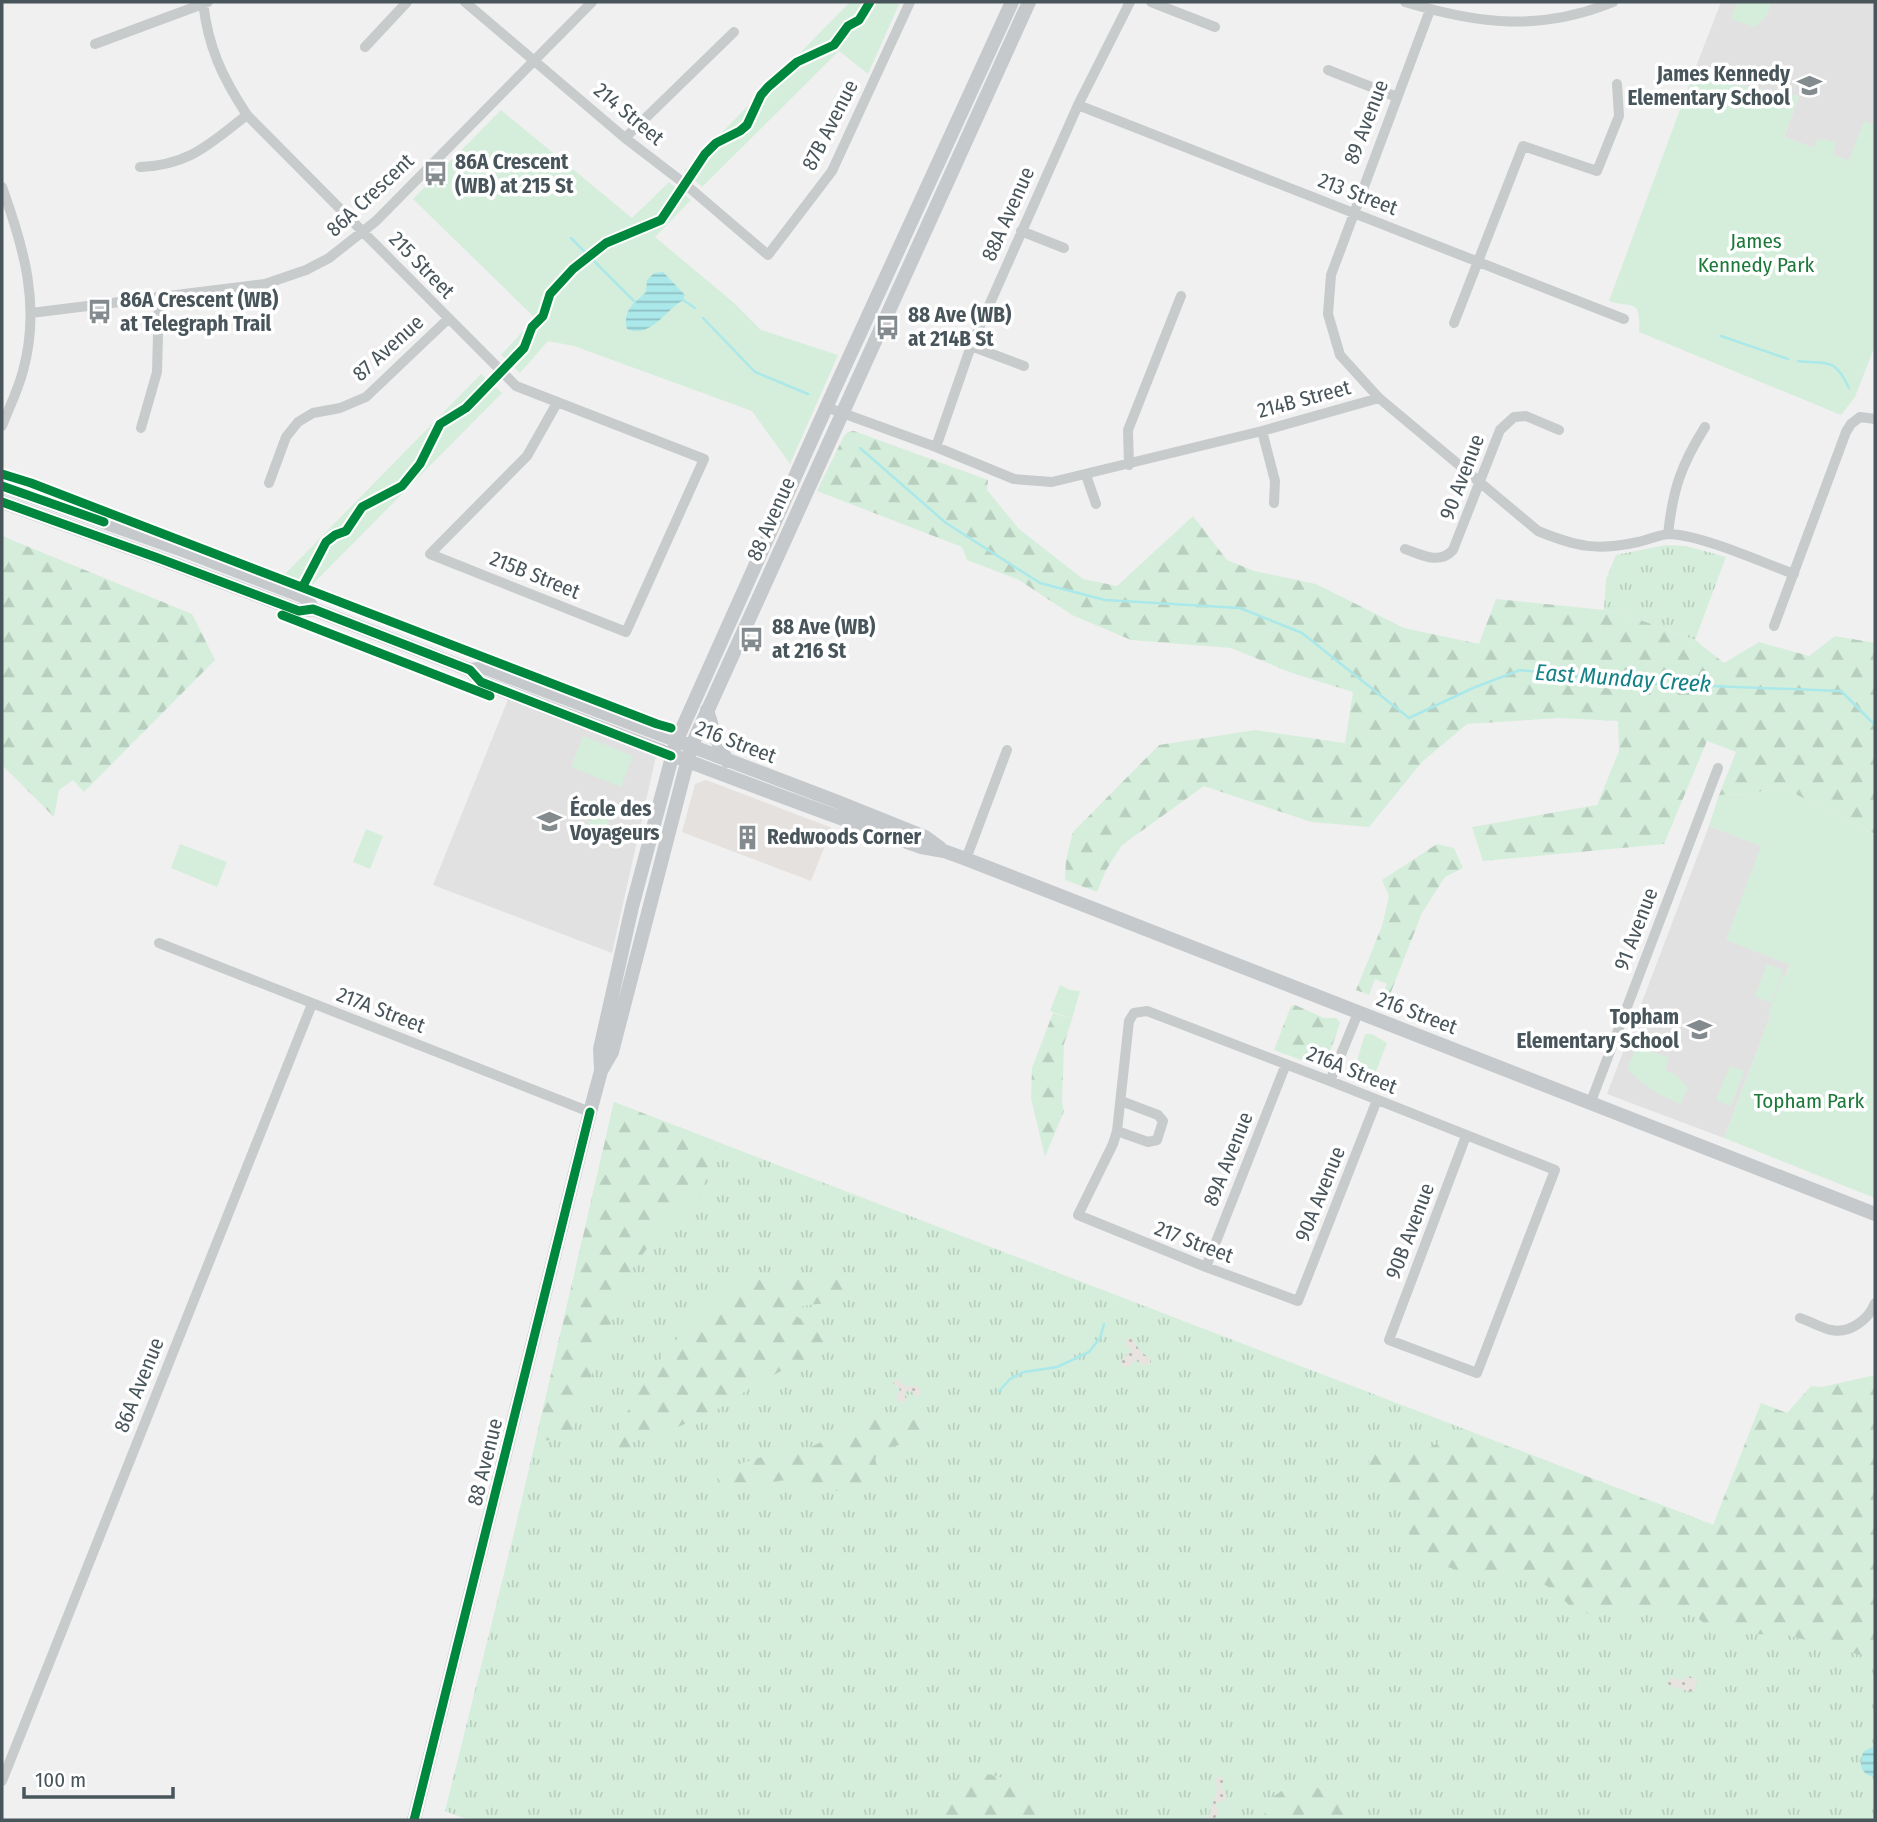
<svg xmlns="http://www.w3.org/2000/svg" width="1877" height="1822" viewBox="0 0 1877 1822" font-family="'Fira Sans Condensed',sans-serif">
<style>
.commercial{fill:#e5e1de}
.education{fill:#e2e1e1}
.grass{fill:url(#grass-tufts)}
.forest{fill:url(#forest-firs)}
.sand{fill:url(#sand-dots)}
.park{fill:#d5eedb}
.water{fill:url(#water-rules)}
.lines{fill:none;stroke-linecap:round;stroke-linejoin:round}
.stream{stroke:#abe8ea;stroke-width:2.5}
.minor{stroke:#c7cbcc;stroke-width:10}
.major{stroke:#c6c9cb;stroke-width:14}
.cycleway-casing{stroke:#fff;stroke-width:13}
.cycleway{stroke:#00873e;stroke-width:9}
.labels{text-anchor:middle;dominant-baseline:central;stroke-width:7;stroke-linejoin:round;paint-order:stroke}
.poi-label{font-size:21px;font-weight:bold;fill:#48555b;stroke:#fff;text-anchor:start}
.street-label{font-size:21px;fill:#48555b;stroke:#fff}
.park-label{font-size:21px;fill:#1c793a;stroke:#fff}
.water-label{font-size:23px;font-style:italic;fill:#138185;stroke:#fff}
</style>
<defs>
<pattern id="grass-tufts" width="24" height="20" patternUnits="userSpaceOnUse" patternTransform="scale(1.75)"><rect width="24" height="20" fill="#d5eedb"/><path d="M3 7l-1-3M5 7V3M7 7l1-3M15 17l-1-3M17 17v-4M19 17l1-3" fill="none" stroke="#b8cebe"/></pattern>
<pattern id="forest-firs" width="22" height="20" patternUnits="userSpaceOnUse" patternTransform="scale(1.75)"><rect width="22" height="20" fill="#d5eedb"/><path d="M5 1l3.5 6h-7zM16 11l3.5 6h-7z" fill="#b8cebe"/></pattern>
<pattern id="sand-dots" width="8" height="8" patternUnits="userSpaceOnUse" patternTransform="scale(1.75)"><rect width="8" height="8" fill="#e7e3df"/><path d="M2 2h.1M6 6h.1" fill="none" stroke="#bdbbb8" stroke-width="1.8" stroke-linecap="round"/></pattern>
<pattern id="water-rules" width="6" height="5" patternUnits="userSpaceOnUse" patternTransform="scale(1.75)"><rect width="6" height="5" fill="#abe8ea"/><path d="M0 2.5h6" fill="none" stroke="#8dbfc1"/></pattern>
</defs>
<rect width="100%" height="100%" fill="#f0f0f0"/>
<!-- commercial -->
<path class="commercial" d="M706,780L832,828L811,881L682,832L695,784Z"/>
<!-- education -->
<path class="education" d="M1721,2H1875V126L1864,122L1849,161L1784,137L1799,96L1692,77Z
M509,697L656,756L612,953L433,885Z
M1709,826L1762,846L1726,940L1790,964L1724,1138L1607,1094Z"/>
<!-- grass -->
<path class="grass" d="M1666,545L1686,546L1726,557L1695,640L1632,617L1604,610L1606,579L1616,555Z
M614,1102L1875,1587V1820H469L445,1811L515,1529Z"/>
<!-- forest -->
<path class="forest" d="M854,431L988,480L987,490L1019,529L1083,579L1117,586L1193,516L1227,560L1254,571L1316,584L1404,628L1479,644L1496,599L1604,610L1632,617L1695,640L1724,663L1759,642L1809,656L1835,636L1875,643V834L1783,788L1746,794L1719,795L1736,752L1707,741L1664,844L1483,861L1472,827L1597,805L1619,751L1618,721L1559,718L1467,724L1422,762L1369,827L1311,822L1204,786L1122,845L1106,870L1097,892L1065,880L1066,860L1073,832L1159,745L1255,730L1345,743L1353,692L1292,673L1231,648L1131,640L1072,615L1019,580L967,560L962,547L817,491L844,436L848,432Z
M2,536L192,614L215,660L84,792L73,780L59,790L54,817L2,765Z
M1437,844L1454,848L1463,868L1445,877L1422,913L1387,1002L1381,1000L1387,984L1375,979L1369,995L1356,990L1382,926L1389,896L1382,880Z
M1295,1005L1324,1018H1336L1340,1022C1340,1025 1327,1060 1324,1066L1320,1067L1274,1050L1291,1006Z
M1053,1013L1072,1019L1064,1044L1062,1103L1064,1111L1045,1157L1031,1098L1032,1068Z
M614,1102L718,1142L699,1197L678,1205L633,1268L600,1351L570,1439L536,1441Z
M787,1272L822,1275L859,1284L856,1297C834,1306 812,1301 790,1310L799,1318L819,1323L833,1333L826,1353L781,1371L750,1388L724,1406L696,1419L653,1438L634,1439L630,1445L633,1452L627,1455L614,1443C632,1392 672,1338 714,1302C720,1296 727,1288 735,1285C751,1278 770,1276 787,1272Z
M1875,1375V1659L1787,1635L1752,1634L1710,1628L1682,1605H1633L1578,1615C1561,1594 1540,1581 1517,1566L1499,1574L1474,1576L1433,1562L1413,1545L1399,1506L1402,1489C1379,1482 1372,1479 1367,1455L1386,1450L1418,1454L1463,1429L1713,1525L1761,1403L1787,1413L1811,1386L1822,1387Z
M885,1417L906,1420L926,1419L930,1435L925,1439L878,1450L875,1460L881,1476L875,1487L855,1491H817L786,1480L726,1489L713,1472L762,1457L807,1449L870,1418Z
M979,1772L1023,1783L1061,1820H921L931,1803L952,1780Z
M1295,1782L1317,1787L1361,1820H1262L1271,1798Z"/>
<!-- sand -->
<path class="sand" d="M1128,1337L1132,1339L1141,1352L1150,1358L1151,1362L1148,1365H1142L1136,1360L1128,1367L1121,1366V1360L1131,1351L1124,1342Z
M896,1379L906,1386H918L921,1391L919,1395L916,1397L912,1392L908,1390L905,1394L908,1401L899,1402L896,1398L900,1389L893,1384Z
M1689,1676L1697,1680L1694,1692C1690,1692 1669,1686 1666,1683L1670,1678L1684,1680Z
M1219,1776L1224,1780L1220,1789L1225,1791L1227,1796L1225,1800L1215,1804L1219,1813L1214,1819L1210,1820L1208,1818L1217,1790L1216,1778Z"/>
<!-- park -->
<path class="park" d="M850,2H900L868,74L839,51L702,187L684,171Z
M1737,2H1772L1767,15L1755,27L1731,19Z
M1692,77L1799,96L1784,137L1814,148L1817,140L1823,139L1836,143L1833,155L1849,161L1864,121L1875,126V346L1855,397L1841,415L1639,332C1641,296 1631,309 1609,301Z
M501,110L632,218L669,182L691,200L655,237L733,302L761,330L838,355L790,464L752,411L574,346L548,341L520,373L501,355L535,318L413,199Z
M481,374L502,393L305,592L278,581Z
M583,736L633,756L621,787L571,767Z
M1783,788L1875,834V1198L1724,1138L1771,1014L1768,1013L1783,975H1786L1790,965L1726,940L1761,846L1709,826L1719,795L1746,794Z
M598,798L615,804L604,834L587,828Z
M366,829L383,836L370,869L353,862Z
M180,844L227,862L217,887L171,868Z
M1767,964L1783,970L1771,1003L1755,996Z
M1060,985L1070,990L1080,991L1072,1019L1050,1011Z
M1365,1034H1372L1387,1043L1370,1087L1352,1079L1349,1074L1356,1064Z
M1637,1046L1669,1058L1665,1070L1675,1074L1688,1088L1681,1104C1657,1094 1645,1087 1627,1068Z
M1730,1066L1744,1071L1731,1106L1716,1100Z"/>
<!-- water -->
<path class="water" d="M663,272L685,295L683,300C665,311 650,339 627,329C622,311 634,303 646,292L647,280L654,273Z
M1875,1746V1777C1860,1775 1858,1763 1864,1751Z"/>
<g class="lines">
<!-- stream -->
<path class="stream" d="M571,238L635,302
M683,300L695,308
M703,318L755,372L808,394
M1721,336L1788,359
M1798,361C1827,365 1834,356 1849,388
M860,448L946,523L1040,583L1105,600L1240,608L1302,633L1409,718L1473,688L1520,670L1635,683L1841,691L1875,725
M999,1391L1010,1379L1024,1372L1057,1367L1089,1352L1100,1338L1104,1324"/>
<!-- minor -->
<path class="minor" d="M203,2C208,47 222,77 247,115L516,386L704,459L626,632L430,554L527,456L557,403
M465,2L625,138L685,184L768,255L832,171L910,2
M1151,2L1215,27
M1405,2C1478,24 1540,32 1613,2
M1430,10L1331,275L1328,314L1340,355L1379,398L1538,531C1577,547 1597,551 1638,542C1648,540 1660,534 1670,534C1704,536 1761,562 1794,574
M95,44L208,2
M365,47L407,2
M1328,70L1397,97
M1078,105L1624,319
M625,138L734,32
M140,167C190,165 209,144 247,115
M2,187C24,248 41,306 23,371C18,390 9,408 2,426
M1021,231L1064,248
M31,313L265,284L306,270L329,258L376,221L592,2
M1454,323L1523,146L1597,171L1619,116L1617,84
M971,346L1024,366
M826,407L936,447L1014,479L1052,482L1262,431L1379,398
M141,428L157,372L159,297
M1262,431L1275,481L1274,503
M936,447L971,346L1078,105L1130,2
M1129,465L1128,430L1181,296
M1086,475L1096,504
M269,483L286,437L298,422L313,413L340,408L366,397L448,319
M1668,534C1673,489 1681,465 1705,427
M1405,549C1422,555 1439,565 1453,550L1500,430L1514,417L1526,416L1559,430
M1774,626L1846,432L1851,424L1860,417L1875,419
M966,859L1007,750
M159,943L590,1112
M1330,1081L1358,1013
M1377,1100L1298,1301L1206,1267L1078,1215L1113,1144L1117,1131L1129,1021L1134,1013L1147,1011L1330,1081L1555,1170L1477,1373L1389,1340L1466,1136
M1590,1104L1718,768
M1117,1131L1148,1142L1157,1140L1163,1121L1158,1115L1121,1101
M1206,1267L1286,1064
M1800,1318C1810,1321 1821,1328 1831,1330C1850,1334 1869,1319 1875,1303
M2,1781L312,1004"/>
<!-- major -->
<path class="major" d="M2,486L188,552L305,597L313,609
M2,502L158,558L299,611L313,609L470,670L481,682C627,738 773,795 921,847L944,851L966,859L1875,1214
M470,670L486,668L838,802L925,837L940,848
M707,710L715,736L727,761
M601,1069L600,1049L632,907L676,742L834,390L1012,2
M414,1820L590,1112L601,1071L612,1052L691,747L1029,2"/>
<defs>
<path id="cycleway" d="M2,474L31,483L657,724L671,728
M2,486L104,522
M2,502L158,558L299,611L313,609L470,670L481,682L671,756
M303,586L326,542L335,535L346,531L362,507L402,486L420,464L440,424L466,408L524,348L532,327L543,316L550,294L573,269L606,243L661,220L705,154L716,143L740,131L747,125L761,95L768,87L797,62L834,45L848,26L859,20L870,2
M282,615L490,696
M414,1820L590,1112"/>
</defs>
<!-- cycleway casing -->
<use href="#cycleway" class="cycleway-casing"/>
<!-- cycleway -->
<use href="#cycleway" class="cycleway"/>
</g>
<!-- icons -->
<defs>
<symbol id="school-bare" viewBox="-9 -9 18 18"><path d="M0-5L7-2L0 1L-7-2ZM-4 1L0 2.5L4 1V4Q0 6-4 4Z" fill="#838b8f" stroke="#fff" stroke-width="2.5" paint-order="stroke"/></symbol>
<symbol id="bus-bare" viewBox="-9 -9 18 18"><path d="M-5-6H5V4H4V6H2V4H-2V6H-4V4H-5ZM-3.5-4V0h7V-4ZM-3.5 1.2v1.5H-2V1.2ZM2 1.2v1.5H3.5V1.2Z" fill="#838b8f" stroke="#fff" stroke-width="2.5" paint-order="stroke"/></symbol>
<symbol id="building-bare" viewBox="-9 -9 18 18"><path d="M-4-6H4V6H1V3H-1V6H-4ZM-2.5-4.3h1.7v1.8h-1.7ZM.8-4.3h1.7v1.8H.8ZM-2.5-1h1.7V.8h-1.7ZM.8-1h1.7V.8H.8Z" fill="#838b8f" stroke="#fff" stroke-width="2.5" paint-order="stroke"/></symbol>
</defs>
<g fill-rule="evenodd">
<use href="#school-bare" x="1792" y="68" width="35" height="35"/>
<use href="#bus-bare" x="418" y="156" width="35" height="35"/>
<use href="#bus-bare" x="82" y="294" width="35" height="35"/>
<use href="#bus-bare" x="870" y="310" width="35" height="35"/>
<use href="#bus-bare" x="734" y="622" width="35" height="35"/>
<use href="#school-bare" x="532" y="804" width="35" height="35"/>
<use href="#building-bare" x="730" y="820" width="35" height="35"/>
<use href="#school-bare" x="1682" y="1012" width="35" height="35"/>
</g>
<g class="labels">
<!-- poi labels -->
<g class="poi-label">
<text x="1790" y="74" text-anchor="end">James Kennedy<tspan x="1790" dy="24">Elementary School</tspan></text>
<text x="455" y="162">86A Crescent<tspan x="455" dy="24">(WB) at 215 St</tspan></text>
<text x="120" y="300">86A Crescent (WB)<tspan x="120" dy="24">at Telegraph Trail</tspan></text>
<text x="908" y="315">88 Ave (WB)<tspan x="908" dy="24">at 214B St</tspan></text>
<text x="772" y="627">88 Ave (WB)<tspan x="772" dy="24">at 216 St</tspan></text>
<text x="570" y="809">École des<tspan x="570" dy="24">Voyageurs</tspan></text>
<text x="767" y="837">Redwoods Corner</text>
<text x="1679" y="1017" text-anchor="end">Topham<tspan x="1679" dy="24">Elementary School</tspan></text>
</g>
<!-- street labels -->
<g class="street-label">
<text transform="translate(629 114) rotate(40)">214 Street</text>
<text transform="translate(1366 122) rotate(-69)">89 Avenue</text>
<text transform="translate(830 125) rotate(-63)">87B Avenue</text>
<text transform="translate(1358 194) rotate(21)">213 Street</text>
<text transform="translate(370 195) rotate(-43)">86A Crescent</text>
<text transform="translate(1008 214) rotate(-66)">88A Avenue</text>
<text transform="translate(422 265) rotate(46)">215 Street</text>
<text transform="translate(388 348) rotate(-42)">87 Avenue</text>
<text transform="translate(1304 399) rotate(-15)">214B Street</text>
<text transform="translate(1462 477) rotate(-69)">90 Avenue</text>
<text transform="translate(771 519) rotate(-66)">88 Avenue</text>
<text transform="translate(535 575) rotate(22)">215B Street</text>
<text transform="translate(736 742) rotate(21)">216 Street</text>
<text transform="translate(1636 929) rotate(-69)">91 Avenue</text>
<text transform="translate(381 1010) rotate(21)">217A Street</text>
<text transform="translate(1417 1013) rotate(21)">216 Street</text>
<text transform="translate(1352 1070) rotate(22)">216A Street</text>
<text transform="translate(1228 1159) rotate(-68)">89A Avenue</text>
<text transform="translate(1320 1194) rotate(-68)">90A Avenue</text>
<text transform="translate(1410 1231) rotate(-69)">90B Avenue</text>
<text transform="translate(1194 1242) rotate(21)">217 Street</text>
<text transform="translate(139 1385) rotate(-68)">86A Avenue</text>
<text transform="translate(485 1462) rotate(-76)">88 Avenue</text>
</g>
<!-- park labels -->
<g class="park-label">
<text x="1756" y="241">James<tspan x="1756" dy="24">Kennedy Park</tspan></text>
<text x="1809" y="1101">Topham Park</text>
</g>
<!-- water labels -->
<g class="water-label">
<text transform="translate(1623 678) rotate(4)">East Munday Creek</text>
</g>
</g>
<!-- border -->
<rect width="1877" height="1822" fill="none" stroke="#48555b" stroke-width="7"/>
<!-- scale -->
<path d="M24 1787v10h149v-10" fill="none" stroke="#48555b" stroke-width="3.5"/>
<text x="35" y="1787" font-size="21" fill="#48555b" stroke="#ffffff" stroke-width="5" paint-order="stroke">100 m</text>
</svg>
